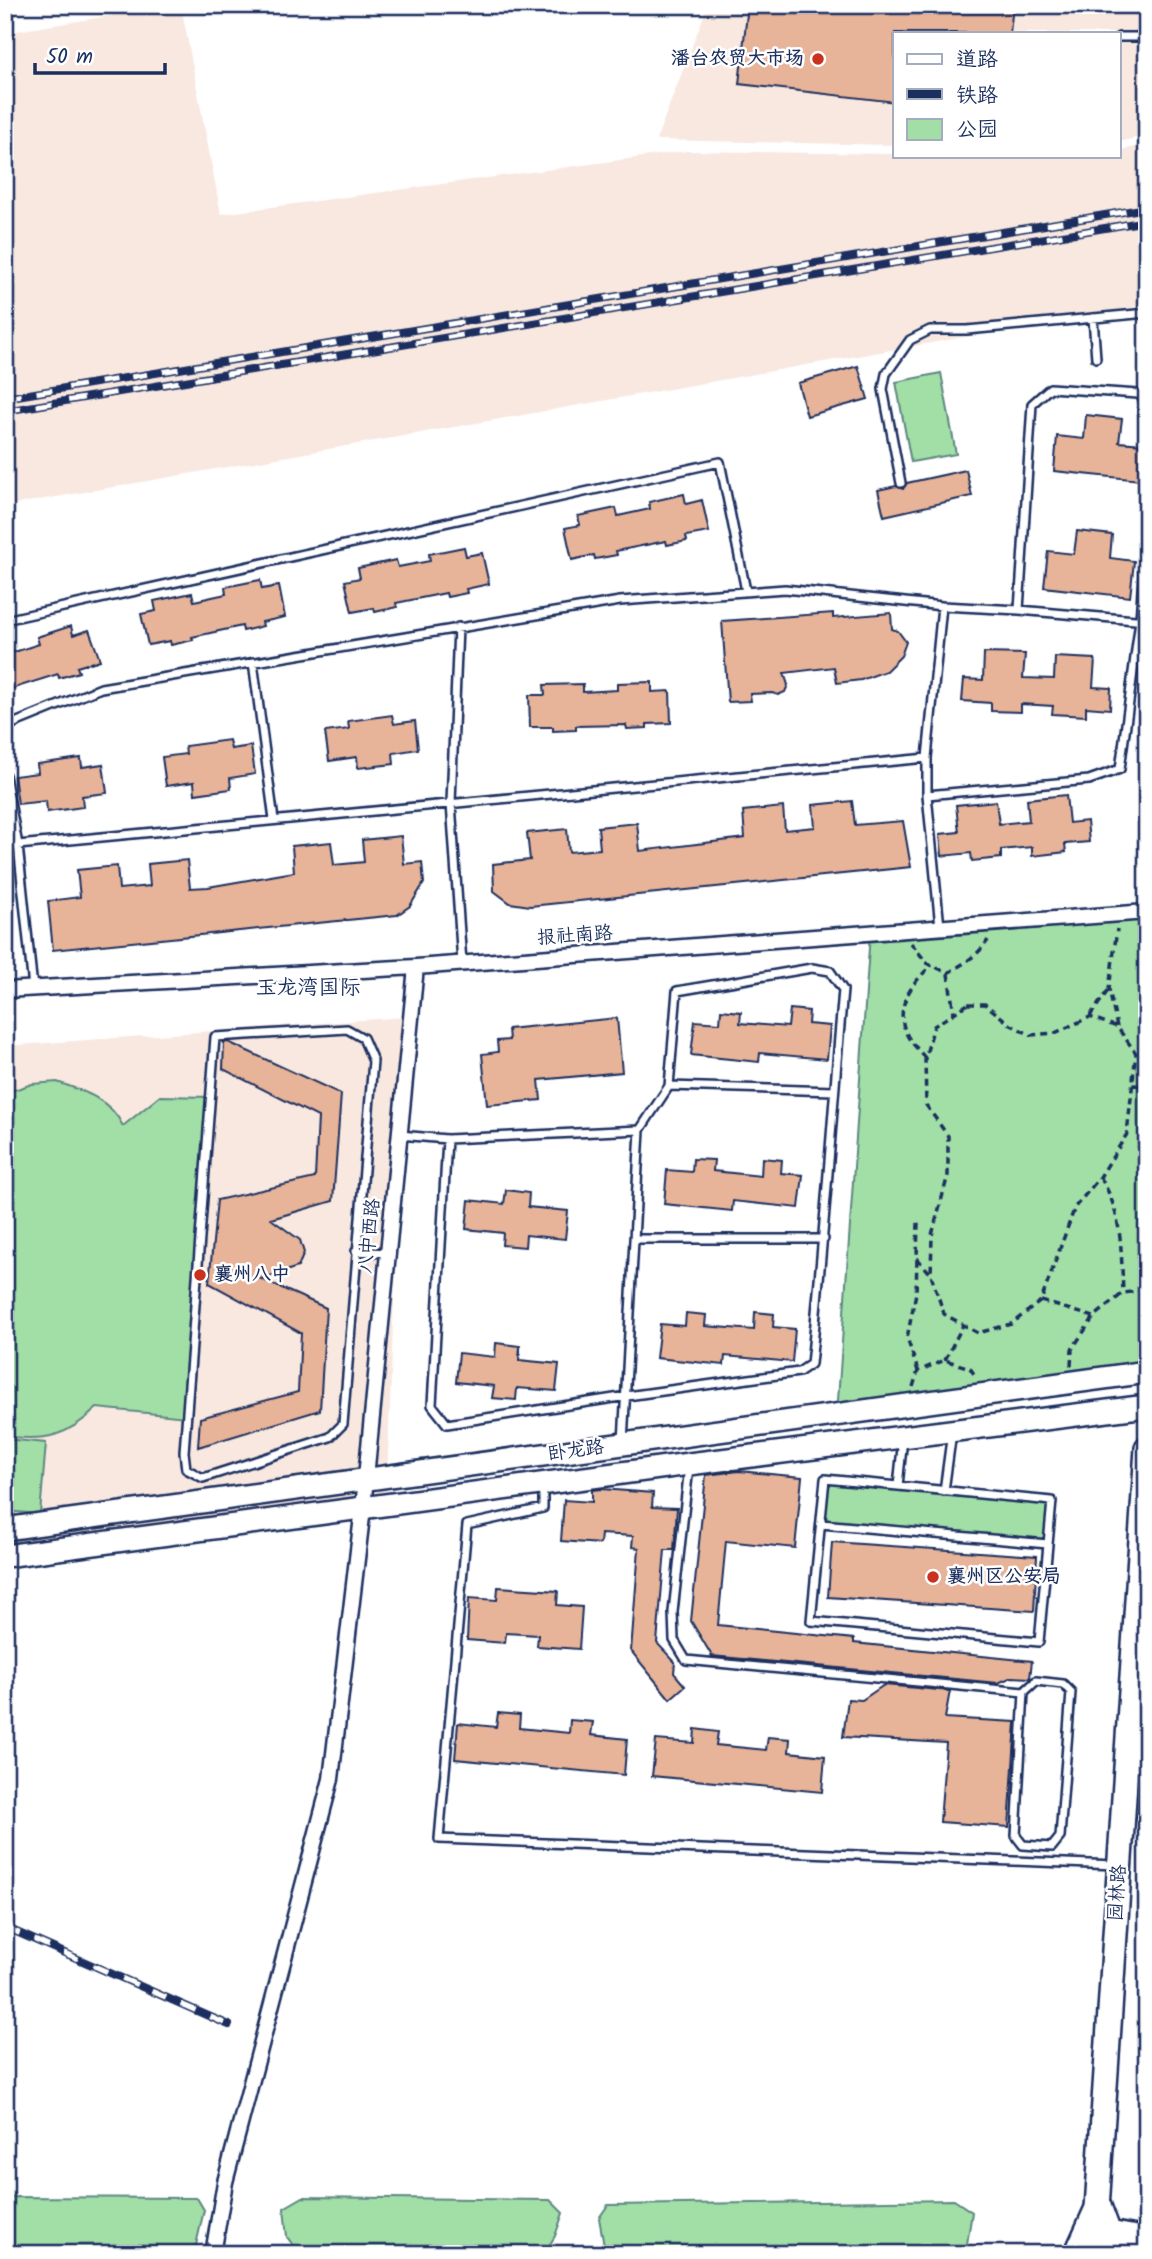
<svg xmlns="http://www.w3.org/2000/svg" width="1152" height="2259" viewBox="0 0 1152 2259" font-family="Kalam,'LXGW WenKai TC',sans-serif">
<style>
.built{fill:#f8e8e0}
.green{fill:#a1dfa7;stroke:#5e8782;stroke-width:2}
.building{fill:#e7b499;stroke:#1b2f5e;stroke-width:2}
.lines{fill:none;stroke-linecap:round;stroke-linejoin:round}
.service-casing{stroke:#1b2f5e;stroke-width:12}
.minor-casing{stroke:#1b2f5e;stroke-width:19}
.tertiary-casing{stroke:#1b2f5e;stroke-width:24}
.secondary-casing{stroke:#1b2f5e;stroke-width:26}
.primary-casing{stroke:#1b2f5e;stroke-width:28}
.path{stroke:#1b2f5e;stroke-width:3.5;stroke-dasharray:7 5;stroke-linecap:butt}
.service{stroke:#fff;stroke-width:7}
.minor{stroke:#fff;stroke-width:14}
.tertiary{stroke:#fff;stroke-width:19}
.secondary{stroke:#fff;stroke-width:21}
.primary{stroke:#fff;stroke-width:23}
.rail-casing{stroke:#1b2f5e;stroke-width:8}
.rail{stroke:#fff;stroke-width:5;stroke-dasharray:16;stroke-linecap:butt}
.poi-dot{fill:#c8321e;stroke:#fff;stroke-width:2.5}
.labels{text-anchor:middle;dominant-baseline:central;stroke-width:5;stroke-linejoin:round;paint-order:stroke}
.poi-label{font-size:19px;font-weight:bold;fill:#1b2f5e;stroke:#fff;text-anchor:start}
.street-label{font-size:19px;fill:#1b2f5e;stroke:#fff}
.neighbourhood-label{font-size:21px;fill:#1b2f5e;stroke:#fff}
</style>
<rect width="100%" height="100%" fill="#fff"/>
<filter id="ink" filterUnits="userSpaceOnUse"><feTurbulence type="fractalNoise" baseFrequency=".0143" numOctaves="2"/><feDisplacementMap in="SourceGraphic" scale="14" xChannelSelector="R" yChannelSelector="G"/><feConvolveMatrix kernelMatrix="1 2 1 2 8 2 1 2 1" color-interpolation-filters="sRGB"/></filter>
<g filter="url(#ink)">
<!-- built -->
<path class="built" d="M176,5H181L221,214L687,151L895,154V156L1087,157L1119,156V150L1147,145V305L5,506V33Z
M708,5H1147V135L1119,142V33H895V145L656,140Z
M405,1017L386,1505L5,1556V1046Z"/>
<!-- green -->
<path class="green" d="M941,373L956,454L911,462L896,382Z
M1147,912V1372L837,1415L870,933Z
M57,1082C84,1091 110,1099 123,1126L160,1096L211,1097L186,1417L97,1408C68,1436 45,1442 5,1436V1093L32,1084Z
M5,1439L46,1443L40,1514L5,1511Z
M825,1479L1052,1501L1048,1544L821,1524Z
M5,2197L197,2198L204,2210L194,2254H5Z
M303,2197L550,2200L563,2213L555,2236L544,2254H300L287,2237L284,2208Z
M954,2200L972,2212L967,2244L959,2254H610L604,2246L599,2218L608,2205Z"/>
<!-- building -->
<path class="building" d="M748,5H1013L1010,33H895V102L739,84Z
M858,366L868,399L807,416L798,383Z
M1086,415L1122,419L1119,442L1143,444L1140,480L1054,471L1057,436L1084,439Z
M966,470L972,496L884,516L878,490L896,486L903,489L907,483Z
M684,494L686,504L702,500L709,532L686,536L687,541L667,545L666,541L616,551L617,555L595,559L594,555L572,560L565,528L580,525L578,516L616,508L618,516L650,509L649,502Z
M1077,531L1112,535L1110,558L1134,561L1130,597L1044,587L1048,551L1074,554Z
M464,547L466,556L482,553L489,584L466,589L467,593L447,597L446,593L396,603L397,607L375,612L374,608L352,612L345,581L360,578L358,568L396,560L398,567L430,561L429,554Z
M260,580L262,589L279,586L285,617L262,622L263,626L243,631L242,626L192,637L193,640L171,645L170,641L148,645L141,614L156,611L154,601L192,593L194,601L226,594L225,587Z
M833,613V618L891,613L892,629L898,631L906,642L901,656L886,671L861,680L837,683L834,667L784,673L788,685L785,692L778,695L772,693L750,694L751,701L728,702L722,621Z
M71,626L73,635L89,630L100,660L77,667L79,672L59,678L58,674L5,691V655L39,644L37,637Z
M984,653L1025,654L1023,678L1054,679L1055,657L1095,659L1093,687L1111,688L1110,709L1086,707V716L1052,714L1053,706L1021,704V712L991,711V703L962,701L964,679L983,680Z
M652,682V692L670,691L671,723L647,724V728L627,729L626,725L576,726V730L553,731V727H530L529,695H545L544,685L583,684V692L617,690V683Z
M392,715L394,724L415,721L418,749L393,753L394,764L358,768L357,757L329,761L325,732L349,729L348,721Z
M229,740L231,749L251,746L255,774L230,778L231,789L195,794L194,782L166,786L162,757L186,754L185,746Z
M81,758L82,767L103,764L107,793L82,796L83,807L47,812L46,801L18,804L14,776L38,773L37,764Z
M1066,795L1069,823L1087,821L1089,842L1065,844L1066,852L1032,856V847L1001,850V858L972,861L971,853L942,856L940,834L959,832L956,805L996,801L999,824L1029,821L1027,799Z
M852,801L855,825L903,821L911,867L530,906L510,903L494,891L493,864L530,860L527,833L567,829L569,852L600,849L598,827L637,823L640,851L745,838L743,811L783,807L785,830L815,827L813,805Z
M401,836L404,864L422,862L424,883L410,906L397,915L53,950L48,901L80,897L77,870L117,866L119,889L150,886L148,864L187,860L190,888L208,887L294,872L292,846L331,842L334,865L364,862L362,840Z
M790,1009L809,1011L808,1024L830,1026L827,1059L760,1053L759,1062L691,1055L695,1021L720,1023L721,1010L741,1012L740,1023L788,1027Z
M617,1018L622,1072L539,1080L541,1100L487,1105L482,1054L498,1052L497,1041L509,1040L508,1029Z
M228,1042L341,1094L333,1201L271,1219L300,1240L304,1253L298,1267L261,1279L326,1308L320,1410L198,1447L200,1418L298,1392L301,1333L209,1283L217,1200L315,1178L318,1117L223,1069L224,1043Z
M762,1158L782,1160L781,1173L803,1175L799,1208L733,1201L732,1211L664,1204L667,1170L692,1172L693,1159L714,1160L713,1171L761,1176Z
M506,1190L529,1193L528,1207L568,1211L565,1239L526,1235L525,1247L502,1245L503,1233L466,1229L469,1200L504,1204Z
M755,1312L774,1314L773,1327L795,1329L792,1362L725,1356L724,1365L656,1358L660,1324L685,1326L686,1313L706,1315L705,1326L754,1330Z
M496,1343L520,1346L519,1360L559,1364L556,1391L517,1388L516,1400L492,1398L494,1386L456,1382L459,1353L495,1357Z
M739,1471L802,1477L795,1548L726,1541L718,1625L854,1639V1643L1032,1661L1030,1678L1012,1677L998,1683L712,1656L691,1621L706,1475Z
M601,1489L653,1493L652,1507L677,1508L674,1550H665L657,1643L675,1662L674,1673L685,1686L670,1699L631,1651L639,1548L632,1547L633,1536L601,1534L600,1544L561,1541L564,1500L592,1502V1490Z
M832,1542L1037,1556L1034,1611L828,1597Z
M498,1587L558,1591L557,1605L582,1607L579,1649L537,1646L538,1635L506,1633L505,1643L467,1640L469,1598L497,1600Z
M884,1685L950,1691L945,1718L1016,1722L1009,1827L940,1822L946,1743L843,1737L848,1699L862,1700Z
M498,1713L520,1715L519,1728L569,1733L570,1720L593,1722L591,1735L627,1739L624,1775L455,1759L458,1723L496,1727Z
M695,1729L718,1732L716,1745L766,1750L768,1737L790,1739L789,1752L825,1756L822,1792L652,1776L656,1740L694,1743Z"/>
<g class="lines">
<defs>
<path id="service" d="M1119,37H1147
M1093,318L1096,358
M901,483L883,389L886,374L910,340L930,330H967L1147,313
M1019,610L1032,404L1050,388L1138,394L1147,401
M5,620L720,462L746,591
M458,627L451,803L462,963
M253,662L274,820
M5,727L101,688L620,601L785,589L942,606L1019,610L1147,621
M5,775L18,845L927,758L942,606
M927,795V758
M5,847L18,845L33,988
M940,927L927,795L1089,780L1120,769L1140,620L1147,518
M347,1029L363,1038L373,1061L343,1424L330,1437L203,1478L186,1469L184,1452L215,1037Z
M669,1086L834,1091
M399,1135L447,1139L640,1130
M447,1139L432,1405L447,1424L627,1396L799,1372L811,1364C824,1239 832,1115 843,990L830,971L812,968L677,991L669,1086L640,1130L623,1442
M634,1239H824
M356,1251L387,1253
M689,1467L673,1612L674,1640L686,1660L1024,1692L1036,1681L1063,1684L1071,1692L1060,1837L1052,1847L1023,1845L1016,1836L1024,1692
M898,1486L1052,1501L1039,1642L811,1621L825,1479L898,1486L903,1438
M543,1487V1508L467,1525L439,1839L1116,1865
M944,1491L952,1432
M821,1524L1048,1544"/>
<path id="minor" d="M5,990L416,967L1147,912
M213,2254L225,2182L331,1779L363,1508L416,967"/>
<path id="tertiary" d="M1074,2254L1094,2210"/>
<path id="secondary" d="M5,1529L1147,1372
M5,1556L689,1464L1147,1406"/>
<path id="primary" d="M1099,2206L1109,2233L1147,2240
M1094,2254L1147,1448"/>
</defs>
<!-- service casing -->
<use href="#service" class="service-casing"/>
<!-- minor casing -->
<use href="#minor" class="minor-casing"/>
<!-- tertiary casing -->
<use href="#tertiary" class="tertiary-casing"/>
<!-- secondary casing -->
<use href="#secondary" class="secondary-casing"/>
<!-- primary casing -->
<use href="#primary" class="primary-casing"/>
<!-- path -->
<path class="path" d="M911,943L927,963L948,973C963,964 979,955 988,940
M948,974L954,1013
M968,1004H985L1011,1025L1031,1035L1055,1033L1090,1017L1117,1027L1136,1053L1127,1134L1100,1177L1075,1207L1041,1301L1011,1324L978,1333L944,1314L931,1275L932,1235L948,1175V1136L926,1105L925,1058L934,1026Z
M1090,1016L1109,989
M1117,1027L1109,989L1117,929
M925,1058C920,1051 911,1043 907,1035C893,1007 912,983 932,965
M1133,1085L1147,1086
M1100,1177C1123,1212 1121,1253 1123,1293
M917,1258L930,1273
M1041,1301L1094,1317
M945,1360L963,1325
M1071,1366L1072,1349L1094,1317L1123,1293L1147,1290
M918,1371L907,1338L916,1293L918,1222
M913,1387L918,1371L945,1360L970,1368L976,1377"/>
<!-- service -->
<use href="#service" class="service"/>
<!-- minor -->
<use href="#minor" class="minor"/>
<!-- tertiary -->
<use href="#tertiary" class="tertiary"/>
<!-- secondary -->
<use href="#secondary" class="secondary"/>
<!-- primary -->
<use href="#primary" class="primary"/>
<defs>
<path id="rail" d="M5,398L1147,208
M5,411L1147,221
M5,503H6
M5,1927L229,2025"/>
</defs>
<!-- rail casing -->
<use href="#rail" class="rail-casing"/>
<!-- rail -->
<use href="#rail" class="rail"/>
</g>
</g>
<!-- markers -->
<g class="poi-dot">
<circle cx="818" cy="59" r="7"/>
<circle cx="200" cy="1275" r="7"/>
<circle cx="933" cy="1577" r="7"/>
</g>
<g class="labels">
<!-- poi labels -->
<g class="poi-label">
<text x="804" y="59" text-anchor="end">潘台农贸大市场</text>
<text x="214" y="1275">襄州八中</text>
<text x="947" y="1577">襄州区公安局</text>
</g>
<!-- street labels -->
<g class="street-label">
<text transform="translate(575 936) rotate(-4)">报社南路</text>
<text transform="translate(370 1236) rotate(-84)">八中西路</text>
<text transform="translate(576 1451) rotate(-8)">卧龙路</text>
<text transform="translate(1118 1893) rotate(-86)">园林路</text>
</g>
<!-- neighbourhood labels -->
<g class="neighbourhood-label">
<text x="308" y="988">玉龙湾国际</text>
</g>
</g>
<!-- margin -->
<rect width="1152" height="2259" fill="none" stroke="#fff" stroke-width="28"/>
<rect x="14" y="14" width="1124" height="2231" fill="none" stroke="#1b2f5e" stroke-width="2.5" filter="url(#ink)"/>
<!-- legend -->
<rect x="893" y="32" width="228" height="126" fill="#ffffff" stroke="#a4acbf" stroke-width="2"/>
<rect x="907" y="54" width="35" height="10" fill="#ffffff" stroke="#a4acbf" stroke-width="2"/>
<text x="956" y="66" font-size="21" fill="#1b2f5e">道路</text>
<rect x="907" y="89" width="35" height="10" fill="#1b2f5e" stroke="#a4acbf" stroke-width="2"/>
<text x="956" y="102" font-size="21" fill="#1b2f5e">铁路</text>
<rect x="907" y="119" width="35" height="21" fill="#a1dfa7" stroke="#a4acbf" stroke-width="2"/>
<text x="956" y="136" font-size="21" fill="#1b2f5e">公园</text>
<!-- scale -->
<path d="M35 63v10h130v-10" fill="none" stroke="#1b2f5e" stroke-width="3.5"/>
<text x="46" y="63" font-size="21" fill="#1b2f5e" stroke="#ffffff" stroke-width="5" paint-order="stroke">50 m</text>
</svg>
